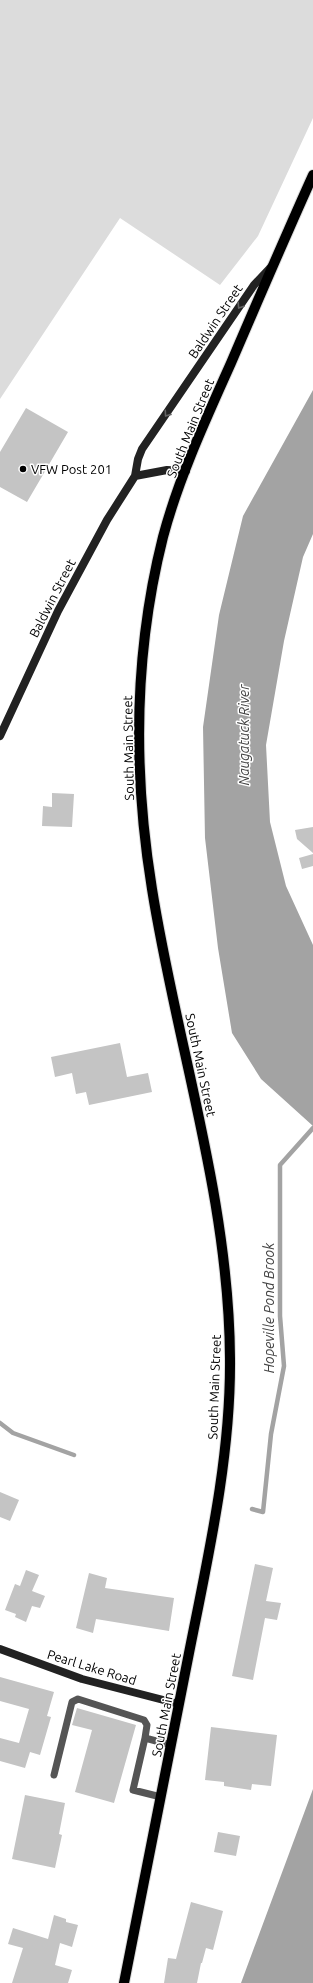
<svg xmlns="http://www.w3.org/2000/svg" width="313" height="1983" viewBox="0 0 313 1983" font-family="Ubuntu,sans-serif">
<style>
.green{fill:#dcdcdc}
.water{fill:#a3a3a3}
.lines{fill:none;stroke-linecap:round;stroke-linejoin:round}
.stream{stroke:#a3a3a3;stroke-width:4.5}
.building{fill:#c4c4c4}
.primary-casing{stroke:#dbdbdb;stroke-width:12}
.service{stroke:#555;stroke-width:7}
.secondary{stroke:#222;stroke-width:8}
.primary{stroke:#000;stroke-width:10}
.oneway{stroke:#646464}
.poi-dot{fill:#000;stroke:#fff;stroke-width:1.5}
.labels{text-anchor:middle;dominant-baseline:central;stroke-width:3;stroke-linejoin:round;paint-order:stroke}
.street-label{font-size:13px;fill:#000;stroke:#fff}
.poi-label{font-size:13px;fill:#000;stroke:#fff;text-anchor:start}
.water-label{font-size:14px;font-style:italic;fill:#444;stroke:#fff}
</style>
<rect width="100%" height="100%" fill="#fff"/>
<!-- green -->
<path class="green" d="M0,0H313V118L258,236L220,285L120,218L0,399Z"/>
<!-- water -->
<path class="water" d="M313,390V534L303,557L284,641L266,745L270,822L286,886L313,945V1126L261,1079L232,1033L218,948L205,838L203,727L219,615L243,516Z
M313,1789V1983H241Z"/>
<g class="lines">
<!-- stream -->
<path class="stream" d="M0,1423L13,1433L74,1455
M252,1509L263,1512L271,1434L284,1366L280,1316V1165L313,1128"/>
</g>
<!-- building -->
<path class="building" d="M26,408L68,432L27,502L0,487V452Z
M52,793L74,794L72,827L42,826L43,806L52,807Z
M313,827V853L297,839L295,830Z
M313,854V866L302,869L299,858Z
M120,1043L127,1077L148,1073L152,1092L89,1105L86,1092L76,1094L72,1073L55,1077L51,1057Z
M0,1492L19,1500L10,1521L0,1517Z
M255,1564L273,1568L266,1601L281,1603L277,1620L265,1618L253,1680L232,1676Z
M26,1570L39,1575L32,1591L45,1596L40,1608L32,1606L26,1622L15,1617L16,1614L5,1610L15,1584L20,1586Z
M89,1573L107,1578L105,1588L174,1598L169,1631L96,1619L93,1633L76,1628Z
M0,1677L54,1692L47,1716L51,1717L40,1755L30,1752L25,1768L0,1761V1738L19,1743L29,1709L0,1701Z
M77,1708L136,1725L114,1803L75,1792L92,1730L72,1725Z
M211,1727L277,1735L271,1786L252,1784L251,1790L224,1786V1782L205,1780Z
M25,1795L65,1803L59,1834L62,1835L55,1868L12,1859Z
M218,1832L240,1836L236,1856L214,1852Z
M191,1902L223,1911L213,1950L206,1948L202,1963H201L197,1983H164L168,1958L176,1959Z
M54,1915L66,1919V1922L78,1925L72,1947L60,1943L55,1965L72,1970L68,1983H12L23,1948L8,1944L13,1928L48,1939Z"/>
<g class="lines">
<defs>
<path id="primary" d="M124,1983C146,1873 167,1763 189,1653C208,1557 231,1457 230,1358C229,1198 177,1046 152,889C133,772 134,652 163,537C179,477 206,419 231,363C258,300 285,237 313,175"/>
</defs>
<!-- primary casing -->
<use href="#primary" class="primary-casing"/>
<!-- service -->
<path class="service" d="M54,1775L72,1702L78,1699L144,1720L147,1725L145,1738
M161,1797L133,1790L145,1738L171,1745"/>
<!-- secondary -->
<path class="secondary" d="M135,476L167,470L186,471
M0,736L58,611L107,520L135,476L138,459L142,449L254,285L272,266
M0,1649L82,1679L179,1704"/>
<!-- primary -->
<use href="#primary" class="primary"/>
</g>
<!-- one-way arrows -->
<defs><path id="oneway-chevron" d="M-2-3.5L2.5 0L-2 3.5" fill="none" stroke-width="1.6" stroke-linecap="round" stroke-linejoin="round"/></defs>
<g class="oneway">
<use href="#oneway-chevron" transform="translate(240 306) rotate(123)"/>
<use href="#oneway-chevron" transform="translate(167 414) rotate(125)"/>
</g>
<!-- markers -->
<circle class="poi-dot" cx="23" cy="469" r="4"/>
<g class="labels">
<!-- street labels -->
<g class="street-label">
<text transform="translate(215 321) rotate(-56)">Baldwin Street</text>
<text transform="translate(190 428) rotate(-68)">South Main Street</text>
<text transform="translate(52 598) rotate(-63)">Baldwin Street</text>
<text transform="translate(128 748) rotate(-91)">South Main Street</text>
<text transform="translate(201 1065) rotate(78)">South Main Street</text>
<text transform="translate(214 1387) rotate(-88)">South Main Street</text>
<text transform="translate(92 1667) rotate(17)">Pearl Lake Road</text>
<text transform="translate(166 1705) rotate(-79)">South Main Street</text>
</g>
<!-- poi labels -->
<g class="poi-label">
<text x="31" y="469">VFW Post 201</text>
</g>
<!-- water labels -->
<g class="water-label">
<text transform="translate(244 735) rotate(-90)">Naugatuck River</text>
<text transform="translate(269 1308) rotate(-90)">Hopeville Pond Brook</text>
</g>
</g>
</svg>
